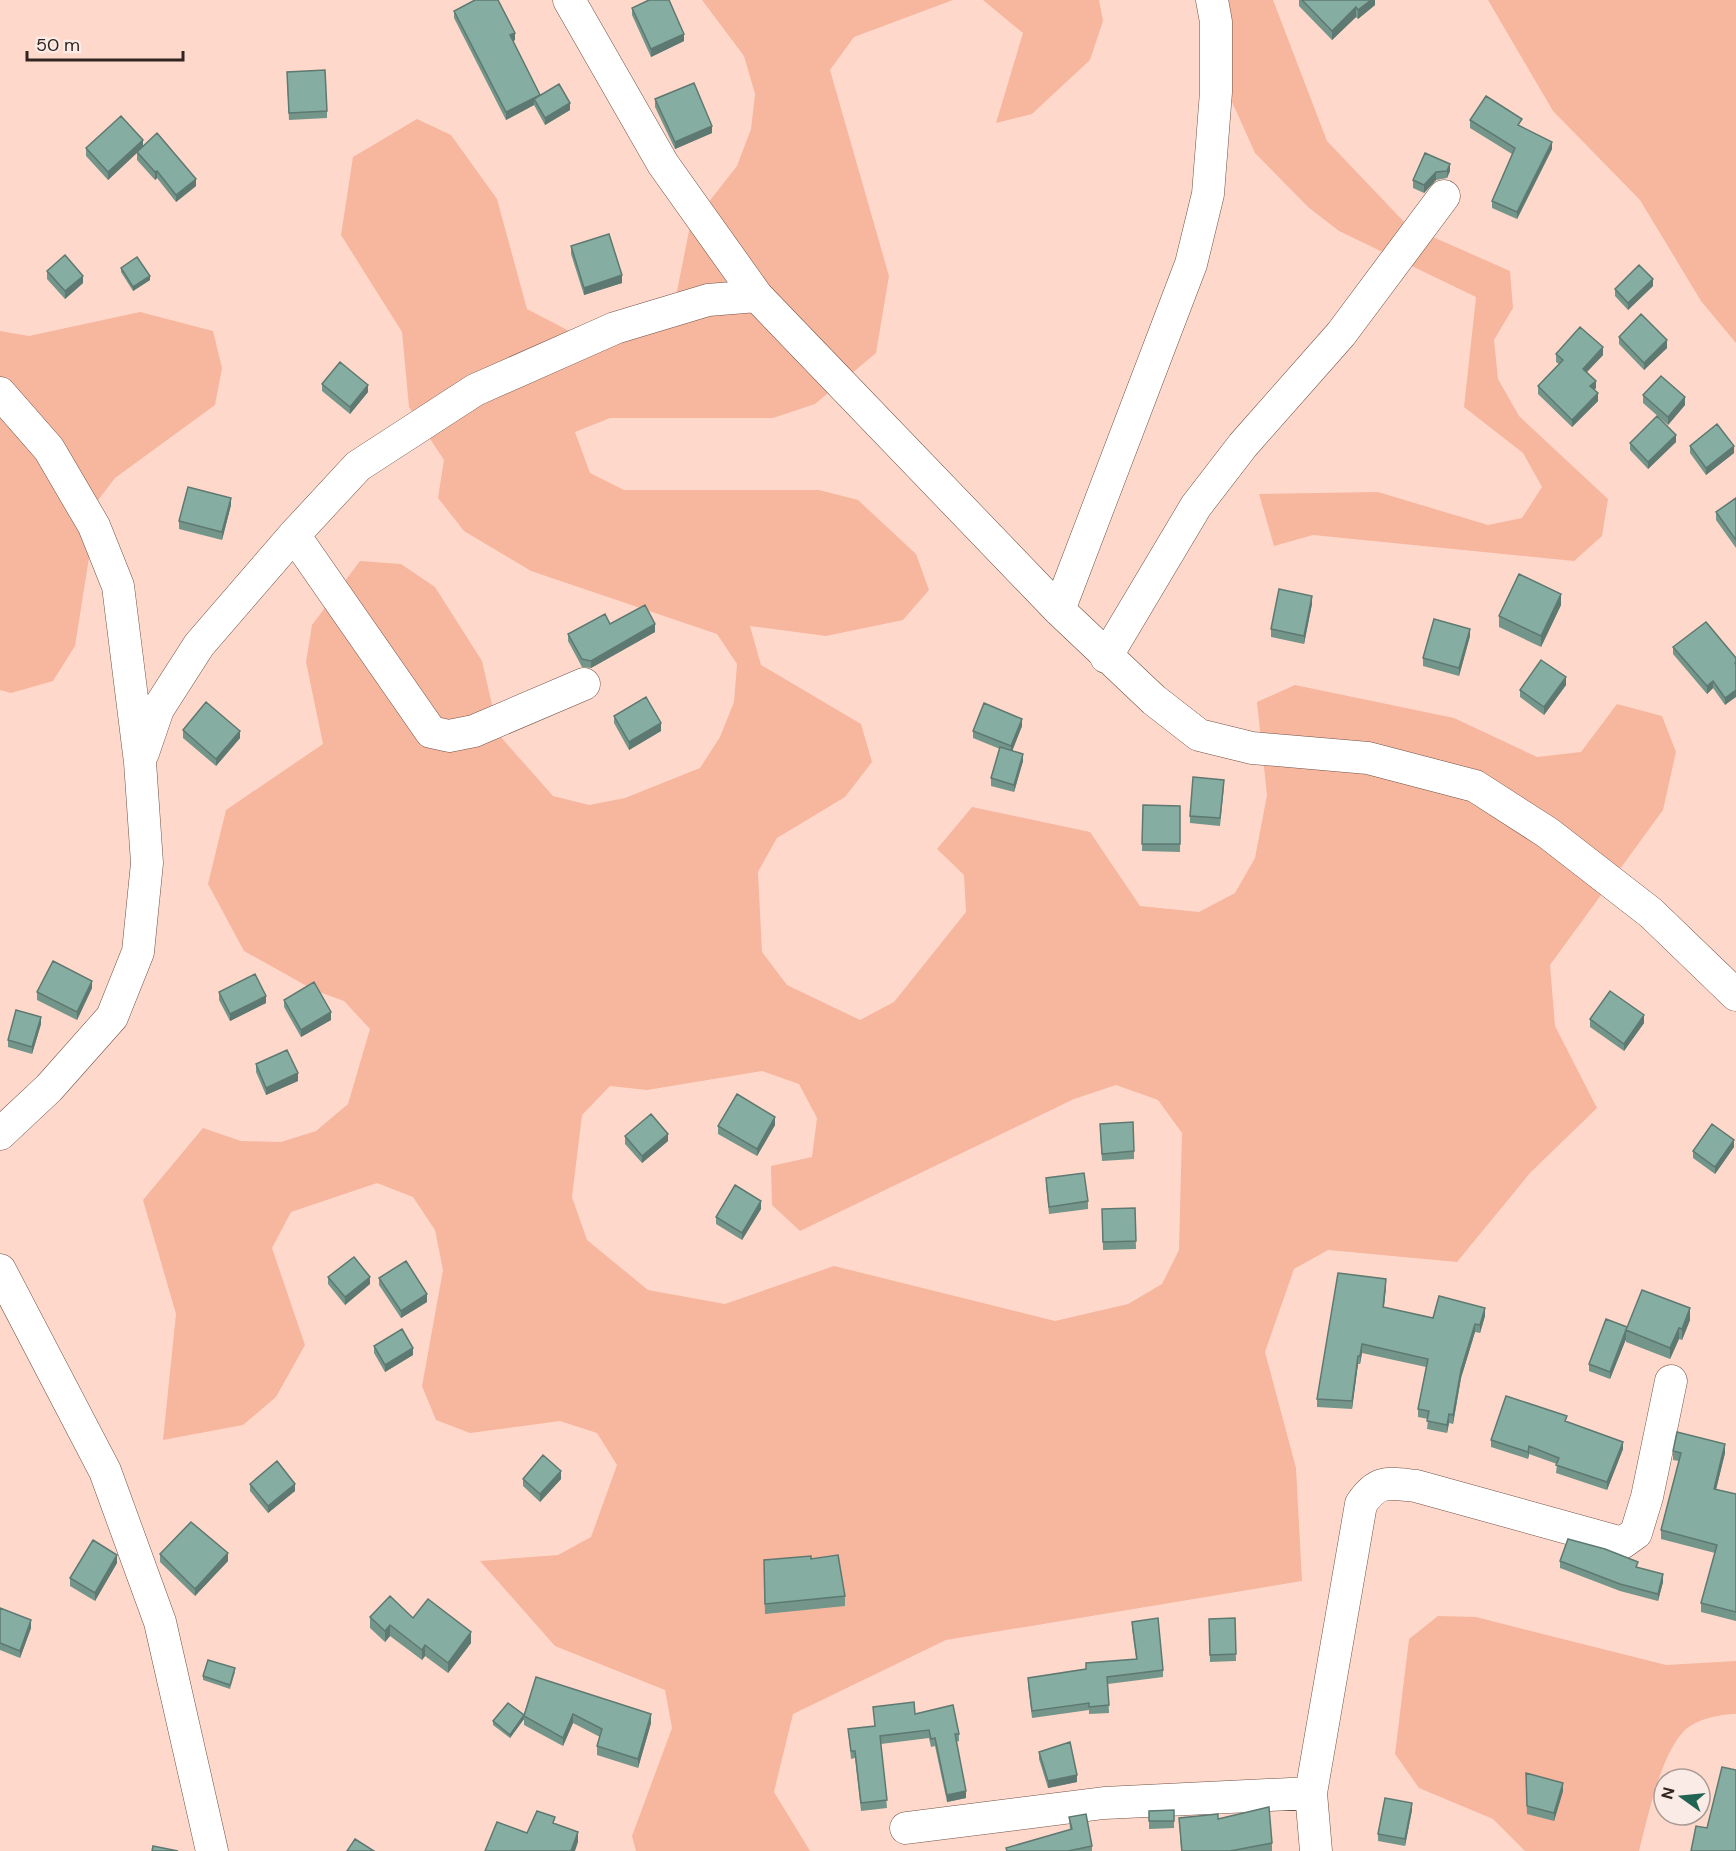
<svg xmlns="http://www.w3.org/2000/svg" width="1736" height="1851" viewBox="0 0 1736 1851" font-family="'DM Sans',sans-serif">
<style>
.green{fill:#f7b69e;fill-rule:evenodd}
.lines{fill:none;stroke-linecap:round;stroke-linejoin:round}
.minor-casing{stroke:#705145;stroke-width:33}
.minor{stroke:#fff;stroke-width:32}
.wall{fill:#73958a}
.shaded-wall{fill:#5e7971}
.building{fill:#86ada1;stroke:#5e7971;stroke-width:1.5}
</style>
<rect width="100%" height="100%" fill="#fed9cb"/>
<!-- green -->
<path class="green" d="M702,0H953L854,37L830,70L889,276L876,353L815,404L773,418H610L575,432L590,473L624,490H819L858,500L916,554L929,590L903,620L826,636L750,626L761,665L861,724L872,762L845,797L777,838L758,872L762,952L787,985L860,1020L894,1002L966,912L964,875L937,849L972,807L1090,832L1140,906L1199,912L1235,893L1255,858L1267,795L1257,702L1295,685L1454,718L1537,757L1581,752L1617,704L1662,716L1676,752L1663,810L1550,965L1555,1026L1597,1108L1530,1173L1457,1262L1328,1250L1294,1269L1265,1352L1296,1468L1302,1581L946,1640L793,1714L774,1792L810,1851H636L632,1836L672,1728L665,1690L555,1646L480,1561L558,1555L591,1537L617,1465L597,1433L560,1421L470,1433L436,1420L422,1386L443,1270L435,1230L413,1197L377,1183L291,1212L272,1248L305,1345L276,1397L243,1425L163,1440L176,1314L143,1200L203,1128L241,1141L281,1142L316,1131L348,1104L370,1029L344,1001L314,990L244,951L208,884L226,810L323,744L306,662L312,625L360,561L401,564L435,587L482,661L499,735L553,796L589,805L625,798L700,768L720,737L734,702L737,664L717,634L531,571L464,531L438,498L444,460L409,407L402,332L341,235L353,157L417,119L451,135L497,199L527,309L598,346L671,321L690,226L737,166L751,129L755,94L744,56ZM762,1071L799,1084L817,1118L812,1157L771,1166L772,1205L800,1231L1074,1099L1116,1085L1158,1100L1182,1133L1179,1250L1162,1284L1128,1304L1055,1321L834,1266L725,1304L648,1290L587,1240L572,1197L582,1115L610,1086L647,1090Z
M983,0H1099L1103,21L1090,60L1032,114L996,123L1023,33Z
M1212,0H1273L1327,141L1408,226L1510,271L1513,308L1494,340L1498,379L1519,416L1608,499L1602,536L1574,561L1313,535L1274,546L1259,494L1378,492L1488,525L1522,518L1542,487L1523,453L1464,407L1476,297L1339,231L1308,207L1255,153L1215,64Z
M1488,0H1736V343L1701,301L1640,200L1553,111Z
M140,312L213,331L222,368L215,405L115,478L92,508L94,526L75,646L53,681L11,693L0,690V331L29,336Z
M1438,1616L1476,1617L1666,1665L1736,1661V1714C1721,1714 1696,1719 1684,1731C1660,1756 1648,1817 1639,1851H1525L1493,1819L1419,1788L1395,1754L1409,1639Z"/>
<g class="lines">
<defs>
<path id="minor" d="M569,0L663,164L757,296L1059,610L1154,700L1199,735L1252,748L1368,758L1475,786L1548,833L1651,913L1736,995
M0,393L49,449L94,526L118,586L140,762L147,863L138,952L112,1017L49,1088L0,1134
M294,535L431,732L449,736L474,731L584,684
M1059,610L1191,264L1208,194L1216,92V22L1212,0
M1106,657L1196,506L1243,445L1341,334L1444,196
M143,753L158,709L199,645L294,535L358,466L475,390L615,328L708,300L757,296
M0,1270L105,1471L160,1622L212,1851
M906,1828L1104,1803L1311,1793
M1316,1851L1311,1793L1361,1504C1378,1479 1388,1483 1416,1486L1622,1543L1636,1533L1647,1497L1671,1381"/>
</defs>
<!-- minor casing -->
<use href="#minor" class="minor-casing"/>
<!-- minor -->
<use href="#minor" class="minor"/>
</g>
<!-- wall -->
<path class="wall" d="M1299,0H1375V5L1358,19L1356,17L1332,40L1299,6Z
M632,8L684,41L651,57L632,15Z
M454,11L515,40L513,41L540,95L570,110L545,125L534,105L506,120L454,18Z
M287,80L327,111V118L289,120Z
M655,99L712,133L675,149L655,107Z
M1470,120L1522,127L1552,149L1517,219L1492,208V201L1512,154L1470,128Z
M143,146L196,186L176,202L157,178L155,180L137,160V153L108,180L86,156V148Z
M1425,153L1450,171L1447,178L1436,180L1424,193L1413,188V180Z
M571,246L622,283L584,295L571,254Z
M121,268L150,280L133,291L121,272Z
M47,271L83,283L65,299L47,279Z
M1653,286L1628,310L1615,296V289Z
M1619,337L1667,348L1644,370L1619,344Z
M1556,354L1603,355L1587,372L1596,388L1594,390L1598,401L1572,427L1538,394V386L1559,364L1556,362Z
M322,384L368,392L350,414L322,391Z
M1643,395L1685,405L1668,425L1643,403Z
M1676,442L1648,469L1630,450V443Z
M1690,446L1734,453L1706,475L1690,453Z
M1736,498V548L1716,520V512Z
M231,505L222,540L179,529V521Z
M1312,604L1304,644L1271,637V629Z
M1561,605L1541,647L1499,627V616Z
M610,624L655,632L591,668L582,667L568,641V634Z
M1470,636L1459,676L1423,666V658Z
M1673,647L1736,658L1725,705L1713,688L1707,694L1673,654Z
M1566,685L1544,715L1520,697V690Z
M614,716L661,731L629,750L614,723Z
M1022,726L1012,751L1023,761L1014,792L991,786V778L1000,749L973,738V731Z
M183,730L240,738L216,766L183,738Z
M1224,787L1220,826L1190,823V816Z
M1143,805L1180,806V852L1142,851Z
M92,988L77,1020L37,1000V992Z
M219,992L266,1003L230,1021L219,1000Z
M284,1000L331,1020L301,1037L284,1007Z
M1590,1019L1644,1023L1624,1051L1590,1027Z
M41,1024L32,1054L8,1047V1040Z
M256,1064L298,1081L266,1095L256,1072Z
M775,1125L757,1156L718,1134V1126Z
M1100,1132L1134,1151V1159L1102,1161Z
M625,1136L668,1141L642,1163L625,1144Z
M1734,1147L1715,1174L1693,1158V1151Z
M1046,1178L1088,1201V1209L1049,1214L1046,1185Z
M1135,1208L1136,1249L1103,1250L1102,1209Z
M761,1209L742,1240L716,1224V1217Z
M328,1277L370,1284L345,1305L328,1284Z
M379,1278L427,1302L401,1318L379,1285Z
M1386,1287L1384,1307L1433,1318L1485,1316L1480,1333L1475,1332L1461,1378L1453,1424L1449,1423L1447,1433L1427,1429L1428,1419L1418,1417V1409L1426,1367L1362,1353L1360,1364H1358L1352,1409L1317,1407V1399Z
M1690,1320L1682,1340L1679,1339L1670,1359L1626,1342V1339L1610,1379L1589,1371V1364L1627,1327Z
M374,1346L413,1355L385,1372L374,1353Z
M1567,1422L1623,1449L1607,1490L1556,1473L1557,1464L1529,1454L1528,1459L1491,1447V1440Z
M1673,1451L1725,1453L1716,1489L1736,1494V1621L1701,1612V1603L1715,1553L1661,1539V1530L1679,1461L1673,1460Z
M523,1479H561L540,1502L523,1486Z
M250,1484L295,1491L268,1513L250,1491Z
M160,1554L228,1561L195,1596L160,1562Z
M811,1559L845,1596V1606L765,1614L764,1570Z
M1560,1561L1638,1567L1663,1582L1658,1601L1620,1591L1560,1568Z
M117,1563L95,1601L70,1586V1578Z
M0,1608L31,1628L20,1658L0,1650Z
M370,1617L413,1618L471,1643L448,1673L425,1656L422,1660L390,1636L385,1642L370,1628Z
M1235,1618L1236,1661L1210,1662L1209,1619Z
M1132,1622L1163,1670V1677L1108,1684L1109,1713L1089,1714V1710L1032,1718L1028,1685V1678L1086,1669L1136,1659L1132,1629Z
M235,1672L230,1689L203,1680V1676Z
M536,1677L651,1723L638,1768L597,1755V1746L600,1737L573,1723L563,1746L524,1725V1719L510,1738L493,1725V1721L524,1714Z
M873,1707L915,1714L959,1734V1741L956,1742L966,1798L947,1802L935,1746L931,1747L929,1738L881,1744L887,1808L861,1811L855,1758L851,1759L848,1729L875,1727Z
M1039,1752L1077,1782L1048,1788L1039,1759Z
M1526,1781L1563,1791L1554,1821L1527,1814Z
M1174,1810V1828L1149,1829V1811Z
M1412,1810L1405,1846L1378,1841V1834Z
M1069,1817L1092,1846V1851H1006V1848L1070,1830Z
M1179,1818L1218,1819L1272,1843V1851H1181Z"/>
<!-- shaded-wall -->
<path class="shaded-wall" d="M1371,0H1375V5L1358,19V10Z
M1356,7V17L1332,40V31Z
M515,33V40L510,43V35Z
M684,34V41L651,57V49Z
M540,95L534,99V105L506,120V112Z
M570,103V110L545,125V118Z
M712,126V133L675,149V142Z
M143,140V147L108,180V172Z
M1552,142V149L1517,219V212Z
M1450,164V171L1447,178V171Z
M157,171V178L155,180V172Z
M1436,172V180L1424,193V185Z
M196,179V186L176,202V195Z
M622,275V283L584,295V288Z
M83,276V283L65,299V291Z
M150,276V280L133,291V287Z
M1653,279V286L1628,310V303Z
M1667,340V348L1644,370V363Z
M1603,347V355L1583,376V369Z
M1596,381V388L1590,394V386Z
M368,385V392L350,414V407Z
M1598,393V401L1572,427V420Z
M1685,397V405L1668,425V417Z
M1676,435V442L1648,469V462Z
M1734,446V453L1706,475V468Z
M231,498V505L222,540V532Z
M1561,594V605L1541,647V636Z
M1312,596V604L1304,644V636Z
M655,624V632L591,668V661Z
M1470,629V636L1459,676V668Z
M1566,677V685L1544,715V707Z
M1713,681V688L1707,694V686Z
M1736,690V697L1725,705V698Z
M1022,719V726L1011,754V746Z
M661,723V731L629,750V742Z
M240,731V738L216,766V759Z
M1023,754V761L1014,792V785Z
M92,981V988L77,1020V1012Z
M266,996V1003L230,1021V1014Z
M331,1012V1020L301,1037V1030Z
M1644,1015V1023L1624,1051V1044Z
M41,1017V1024L32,1054V1047Z
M298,1073V1081L266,1095V1088Z
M775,1117V1125L757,1156V1149Z
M668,1134V1141L642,1163V1156Z
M1734,1140V1147L1715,1174V1167Z
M761,1201V1209L742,1240V1233Z
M370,1277V1284L345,1305V1297Z
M1386,1279V1287L1383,1315V1307Z
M427,1294V1302L401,1318V1311Z
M1485,1308V1316L1480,1333V1325Z
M1690,1308V1320L1682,1340V1329Z
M1475,1324V1332L1461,1378L1453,1424V1415L1461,1370Z
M1679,1328V1339L1670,1359V1348Z
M1626,1331V1339L1610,1379V1372Z
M1362,1344V1353L1360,1364V1356Z
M413,1348V1355L385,1372V1365Z
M1358,1356V1364L1352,1409V1401Z
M1449,1414V1423L1447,1433V1425Z
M1623,1442V1449L1607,1490V1482Z
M1725,1444V1453L1714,1498V1489Z
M1529,1446V1454L1528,1459V1452Z
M561,1471V1479L540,1502V1494Z
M295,1484V1491L268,1513V1506Z
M228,1553V1561L195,1596V1589Z
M117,1555V1563L95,1601V1593Z
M1663,1574V1582L1658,1601V1594Z
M31,1620V1628L20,1658V1651Z
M390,1625V1636L385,1642V1631Z
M471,1632V1643L448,1673V1663Z
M425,1645V1656L422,1660V1650Z
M573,1714V1723L563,1746V1738Z
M651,1714V1723L638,1768V1759Z
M524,1716V1719L510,1738V1735Z
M1077,1775V1782L1048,1788V1781Z
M1563,1783V1791L1554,1821V1813Z
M966,1791V1798L947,1802V1795Z
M1412,1803V1810L1405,1846V1839Z
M578,1832V1842L575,1851H571Z"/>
<!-- building -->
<path class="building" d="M475,0H498L515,33L510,35L540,95L506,112L454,11Z
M649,0H669L684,34L651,49L632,8Z
M1302,0H1371L1358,10L1356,7L1332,31Z
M325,70L327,111L289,113L287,72Z
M694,83L712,126L675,142L655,99Z
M559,84L570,103L545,118L534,99Z
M1486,96L1522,119L1518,125L1552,142L1517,212L1492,201L1515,148L1470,120Z
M121,116L143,140L108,172L86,148Z
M157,133L196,179L176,195L157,171L155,172L137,152Z
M1425,153L1450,164L1447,171L1436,172L1424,185L1413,180Z
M609,234L622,275L584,288L571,246Z
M65,255L83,276L65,291L47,271Z
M137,257L150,276L133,287L121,268Z
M1639,265L1653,279L1628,303L1615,289Z
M1641,314L1667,340L1644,363L1619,337Z
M1580,327L1603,347L1583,369L1596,381L1590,386L1598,393L1572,420L1538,386L1563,360L1556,354Z
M340,362L368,385L350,407L322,384Z
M1661,376L1685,397L1668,417L1643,395Z
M1657,416L1676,435L1648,462L1630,443Z
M1717,424L1734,446L1706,468L1690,446Z
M188,487L231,498L222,532L179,521Z
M1736,498V540L1716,512Z
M1519,574L1561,594L1541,636L1499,616Z
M1279,589L1312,596L1304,636L1271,629Z
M645,605L655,624L591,661L582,659L568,634L605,614L610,624Z
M1434,619L1470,629L1459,668L1423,658Z
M1706,622L1736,658V662L1735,663L1736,665V690L1725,698L1713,681L1707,686L1673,647Z
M1541,660L1566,677L1544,707L1520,690Z
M646,697L661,723L629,742L614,716Z
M206,702L240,731L216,759L183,730Z
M984,703L1022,719L1011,746L973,731Z
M1000,747L1023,754L1014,785L991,778Z
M1193,777L1224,780L1220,818L1190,816Z
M1143,805L1180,806V844H1142Z
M53,961L92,981L77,1012L37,992Z
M255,974L266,996L230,1014L219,992Z
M314,982L331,1012L301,1030L284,1000Z
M1610,991L1644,1015L1624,1044L1590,1019Z
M16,1010L41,1017L32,1047L8,1040Z
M287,1050L298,1073L266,1088L256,1064Z
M737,1094L775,1117L757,1149L718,1126Z
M651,1114L668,1134L642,1156L625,1136Z
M1133,1122L1134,1151L1102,1154L1100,1124Z
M1712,1124L1734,1140L1715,1167L1693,1151Z
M1084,1173L1088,1201L1049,1207L1046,1178Z
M735,1185L761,1201L742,1233L716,1217Z
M1135,1208L1136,1241L1103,1242L1102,1209Z
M354,1257L370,1277L345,1297L328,1277Z
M406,1261L427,1294L401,1311L379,1278Z
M1338,1273L1386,1279L1383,1307L1433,1318L1439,1296L1485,1308L1480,1325L1475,1324L1461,1370L1453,1415L1449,1414L1447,1425L1427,1421L1429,1411L1418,1409L1428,1359L1362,1344L1360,1356H1358L1352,1401L1317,1399Z
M1642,1290L1690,1308L1682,1329L1679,1328L1670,1348L1626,1330Z
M1606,1319L1627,1327L1610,1372L1589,1364Z
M402,1329L413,1348L385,1365L374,1346Z
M1506,1396L1567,1416L1565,1421L1623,1442L1607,1482L1556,1465L1559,1458L1529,1446L1528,1452L1491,1440Z
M1677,1432L1725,1444L1714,1489L1736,1494V1612L1701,1603L1717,1545L1661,1530L1681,1453L1673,1451Z
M543,1455L561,1471L540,1494L523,1479Z
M277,1461L295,1484L268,1506L250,1484Z
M191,1522L228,1553L195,1589L160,1554Z
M1568,1539L1605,1549L1638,1562L1636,1567L1663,1574L1658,1594L1620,1584L1560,1561Z
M93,1540L117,1555L95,1593L70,1578Z
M838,1555L845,1596L765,1604L764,1560L811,1556V1559Z
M390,1596L413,1618L428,1599L471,1632L448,1663L425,1645L422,1650L390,1625L385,1631L370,1617Z
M0,1608L31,1620L20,1651L0,1643Z
M1158,1618L1163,1670L1107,1677L1109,1705L1089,1707V1703L1032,1711L1028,1678L1086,1669V1663L1137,1659L1132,1622Z
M1235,1618L1236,1654L1210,1655L1209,1619Z
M208,1660L235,1668L230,1685L203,1676Z
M536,1677L651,1714L638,1759L597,1746L602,1729L573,1714L563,1738L524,1716Z
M914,1702L915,1714L953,1705L959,1734H955L966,1791L947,1795L935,1738L931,1739L929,1730L880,1736L887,1800L861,1803L855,1751H851L848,1729L875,1726L873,1707Z
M508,1703L524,1715L510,1735L493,1721Z
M1070,1742L1077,1775L1048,1781L1039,1752Z
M1722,1767L1736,1770V1851H1691L1696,1826L1707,1828Z
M1526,1773L1563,1783L1554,1813L1527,1806Z
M1385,1798L1412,1803L1405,1839L1378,1834Z
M1269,1807L1272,1843L1230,1851H1182L1179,1818L1218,1814V1819Z
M1174,1810V1821H1149V1811Z
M537,1811L555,1817L553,1823L578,1832L571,1851H485L497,1822L527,1833Z
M1086,1814L1092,1846L1068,1851H1007L1006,1848L1072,1829L1069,1817Z
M355,1839L374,1851H347Z
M153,1846L178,1851H152Z"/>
<!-- north arrow -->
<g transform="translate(1682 1797) rotate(285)"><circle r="28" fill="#fbebe6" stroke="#ab9b96" stroke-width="1.5"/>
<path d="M0-4.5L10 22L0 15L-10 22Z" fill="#226453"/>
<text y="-9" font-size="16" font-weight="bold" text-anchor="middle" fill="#32241f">N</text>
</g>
<!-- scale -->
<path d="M27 51v9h156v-9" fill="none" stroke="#32241f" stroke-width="3"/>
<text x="36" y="51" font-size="18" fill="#32241f" stroke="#fbebe6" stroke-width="4.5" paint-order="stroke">50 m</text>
</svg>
